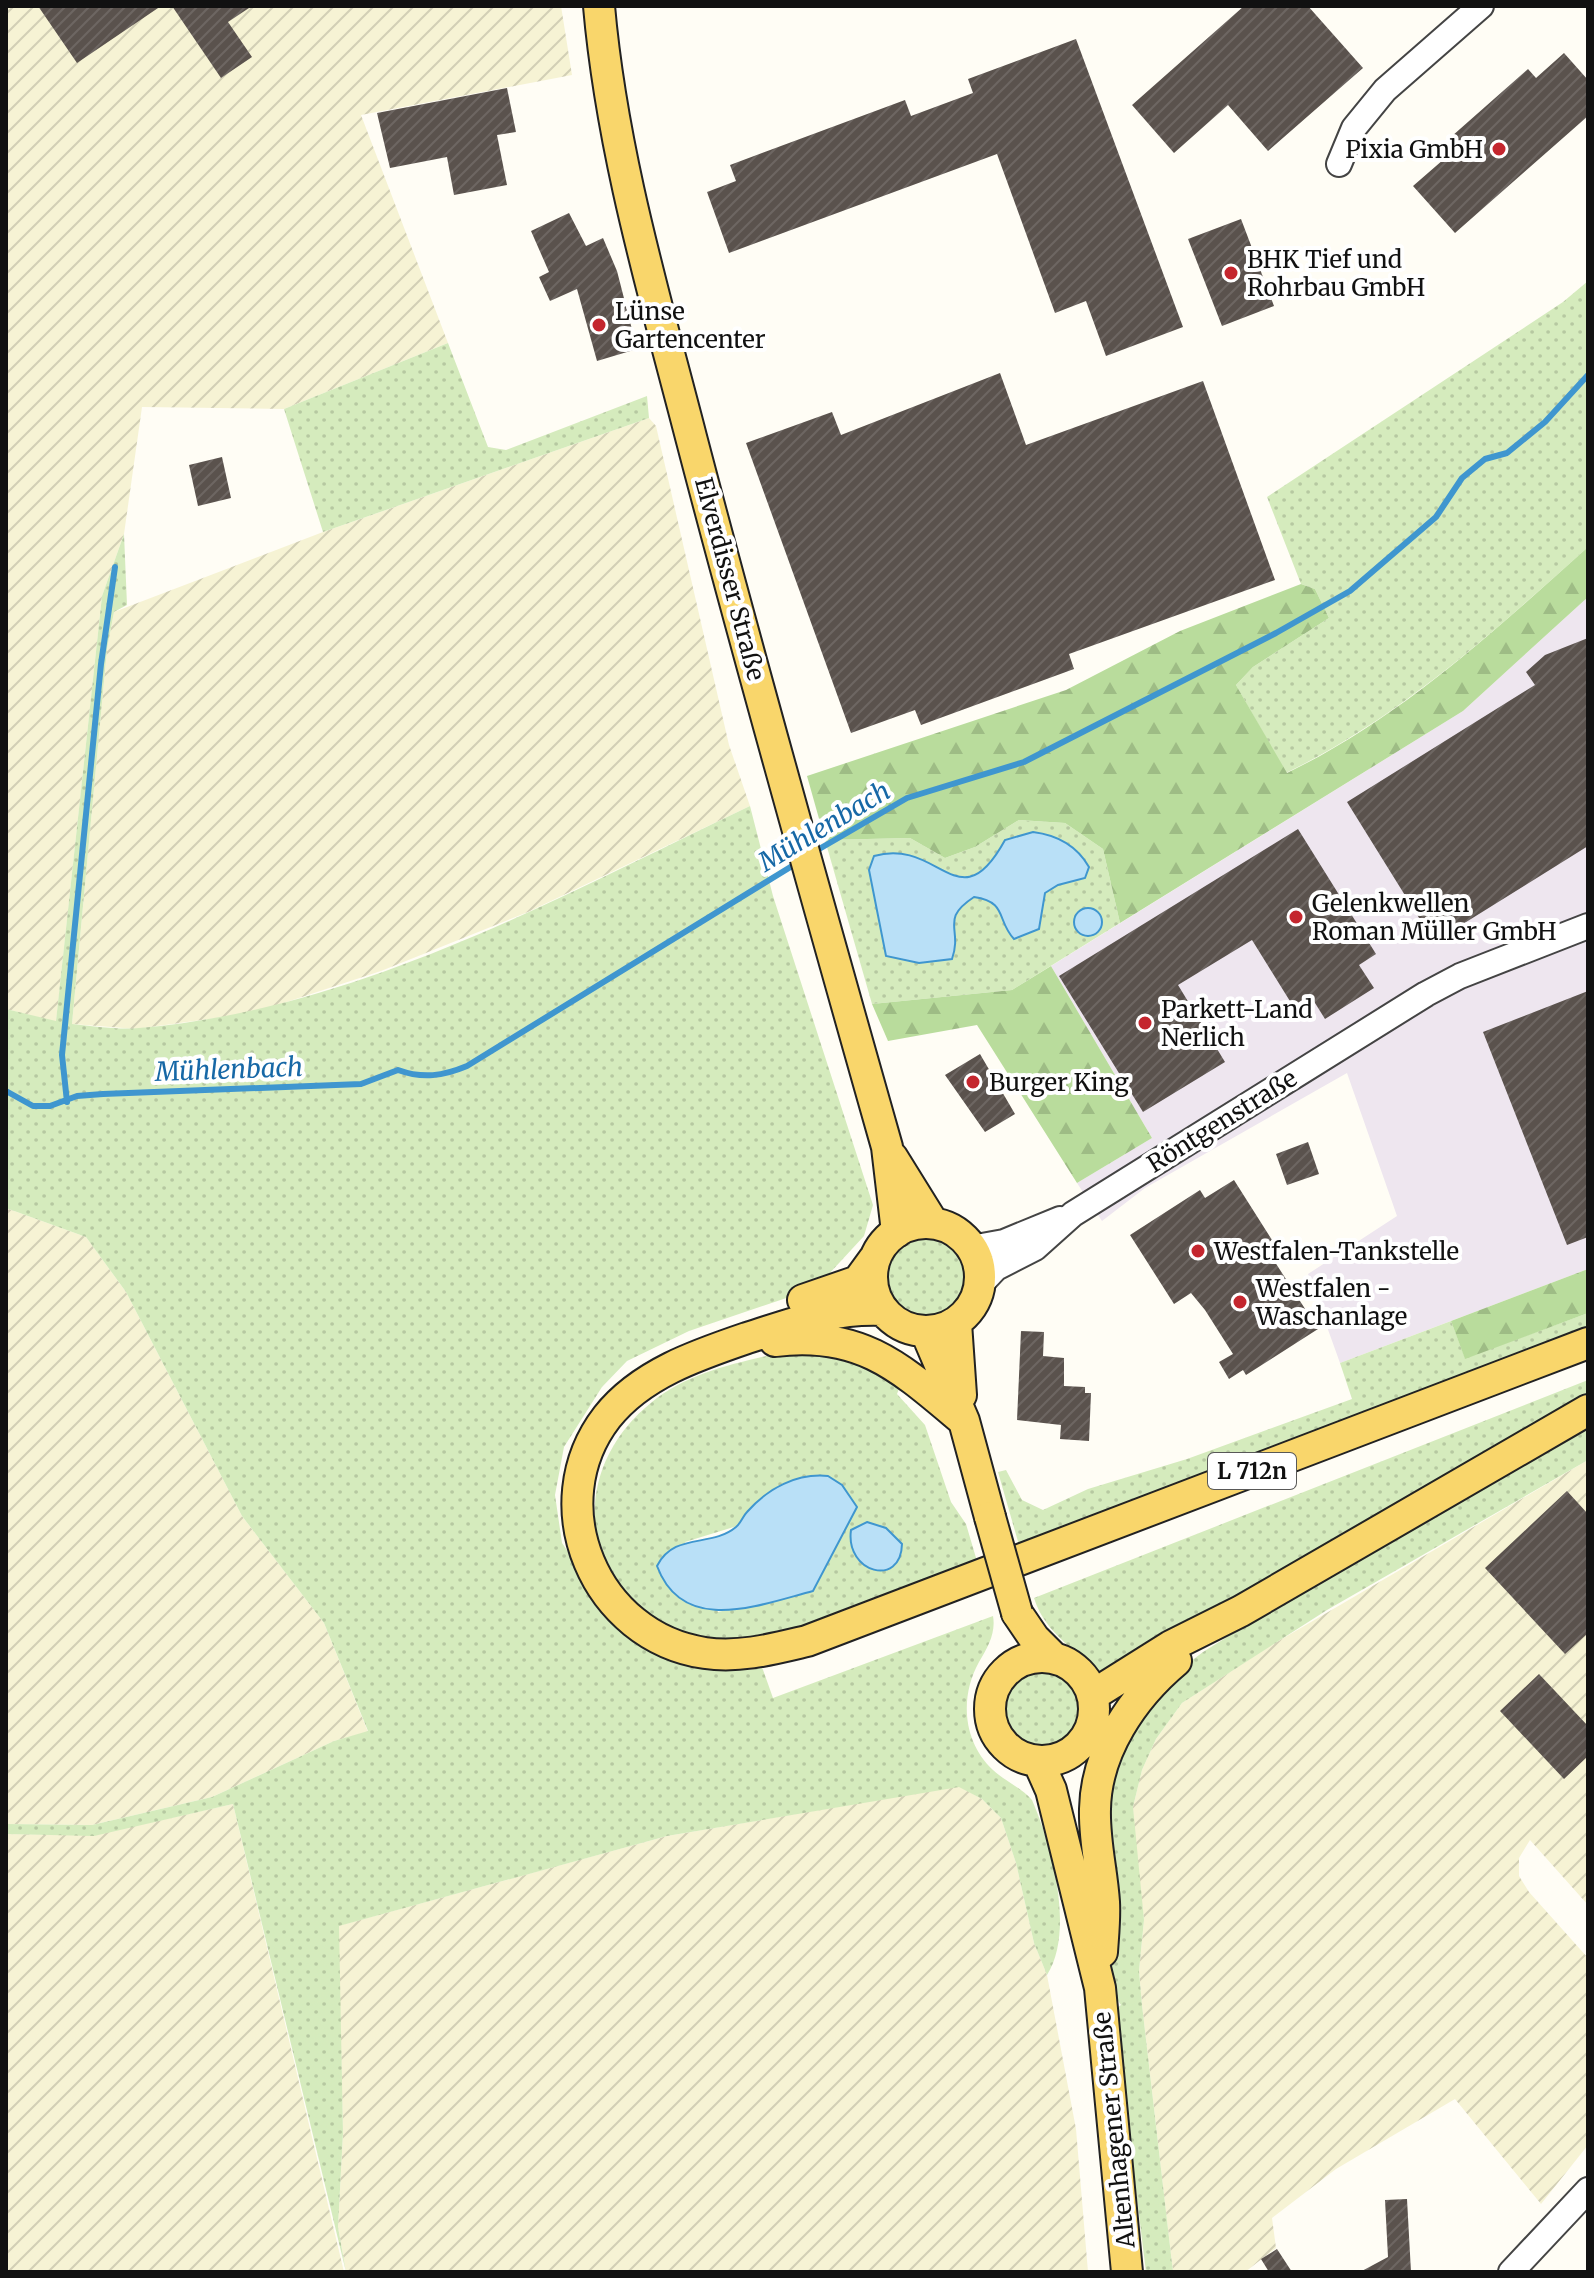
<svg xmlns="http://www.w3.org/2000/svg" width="1594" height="2278" viewBox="0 0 1594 2278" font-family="Merriweather,serif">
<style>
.industrial{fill:#eee6ef}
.farmland{fill:url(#farmland-furrows)}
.grass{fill:url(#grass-dots);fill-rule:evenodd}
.forest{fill:url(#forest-firs)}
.water{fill:#b9e0f7;stroke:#3f96cf;stroke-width:2}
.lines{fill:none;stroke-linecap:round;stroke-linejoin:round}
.stream{stroke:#3f96cf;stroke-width:6}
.building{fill:url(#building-hatch)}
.minor-casing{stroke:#444;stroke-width:28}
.major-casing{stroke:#222;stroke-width:34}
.minor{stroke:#fff;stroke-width:24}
.major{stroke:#f9d66b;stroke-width:30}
.major-bridge-casing{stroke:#222;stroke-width:34;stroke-linecap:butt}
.major-bridge{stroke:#f9d66b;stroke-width:30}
.poi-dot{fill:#c4262e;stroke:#fff;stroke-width:3}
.labels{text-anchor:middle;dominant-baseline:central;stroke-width:8;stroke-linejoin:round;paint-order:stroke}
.shield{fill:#fff;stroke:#585858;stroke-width:2}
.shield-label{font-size:22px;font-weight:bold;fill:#111}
.poi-label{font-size:24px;fill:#111;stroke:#fff;text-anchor:start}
.street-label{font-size:24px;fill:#111;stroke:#fff}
.water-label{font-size:26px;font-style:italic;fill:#1768a6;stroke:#fff}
</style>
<defs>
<pattern id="farmland-furrows" width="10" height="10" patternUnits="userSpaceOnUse" patternTransform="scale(2)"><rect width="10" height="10" fill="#f6f3d4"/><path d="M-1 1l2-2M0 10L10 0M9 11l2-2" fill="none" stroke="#d2cfb5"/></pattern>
<pattern id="grass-dots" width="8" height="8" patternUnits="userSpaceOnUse" patternTransform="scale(2)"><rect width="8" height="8" fill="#d5ebbd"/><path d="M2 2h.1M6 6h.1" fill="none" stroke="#b6c8a1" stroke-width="1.8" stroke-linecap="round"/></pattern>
<pattern id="forest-firs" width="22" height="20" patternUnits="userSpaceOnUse" patternTransform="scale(2)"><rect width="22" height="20" fill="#b9dc9c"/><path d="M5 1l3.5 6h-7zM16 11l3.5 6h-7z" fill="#9ebc85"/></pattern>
<pattern id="building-hatch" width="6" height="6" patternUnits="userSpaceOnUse" patternTransform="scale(2)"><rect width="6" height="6" fill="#5a524d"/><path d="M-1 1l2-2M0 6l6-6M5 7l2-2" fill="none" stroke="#6d6662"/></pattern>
</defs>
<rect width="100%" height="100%" fill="#fffdf5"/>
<!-- industrial -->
<path class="industrial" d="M1588,597V1269L1340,1363L1308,1274L1397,1216L1347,1073L1145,1188L1102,1221L1077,1183L1152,1138L1051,966L1463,711Z"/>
<!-- farmland -->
<path class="farmland" d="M6,6H561L572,75L361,115L448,343L284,409L142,407L124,534L102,596L56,1022L6,1009Z
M649,418L656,426L729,745L750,806L528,912L381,971L253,1013L136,1029L72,1024L107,649L114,612L323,532Z
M6,1208L86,1237L126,1292L242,1516L324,1623L368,1732L334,1741L212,1797L92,1825L6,1824Z
M1588,1460V1905L1530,1840L1519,1858V1876L1529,1892L1588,1958V2145L1541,2204L1455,2099L1336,2169L1272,2218L1276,2248L1245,2272H1173L1142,2005L1139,1971L1144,1920L1134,1844L1133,1807L1142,1770L1156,1739L1182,1703L1270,1646Z
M959,1786L982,1799L1001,1818L1016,1863L1034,1943L1047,1975L1076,2129L1088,2272H346L338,2227L343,2133L338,1926L667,1836Z
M233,1804L344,2272H6V1834L94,1835Z"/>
<!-- grass -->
<path class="grass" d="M1588,281V547C1493,632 1401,717 1286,773L1236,685L1253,667L1329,618L1315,589L1301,584L1267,497L1563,302Z
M448,343L488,447L506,450L647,396L649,418L323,532L284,409Z
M124,534L127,605L114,612L107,649L72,1024C94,1026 118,1030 139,1028C356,1010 557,898 750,806L773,896L873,1205L864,1236L816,1288L689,1331L627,1361L602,1387L564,1447L555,1495L562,1543L615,1619L642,1644L693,1667L749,1670L762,1667L773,1698L993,1616C996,1633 988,1647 979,1662C960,1696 962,1741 993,1770C1005,1781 1020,1787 1032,1800C1052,1846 1075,1931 1047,1975L1034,1943L1016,1863L1001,1818L982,1799L959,1787L667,1836L339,1926L343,2133L338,2227L346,2272L233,1804L94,1836L6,1834V1824L92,1825L212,1797L334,1741L368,1731L324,1623L242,1516L126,1292L86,1237L6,1208V1009L56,1021L102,596Z
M1019,820L1065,823L1103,849L1120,923L1012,990L872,1004L825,840L910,838L945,858L975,847Z
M886 1278a40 40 0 1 1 80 0a40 40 0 1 1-80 0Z
M1588,1313V1337L1021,1552L998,1472L1006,1470L1022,1500L1043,1510L1088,1489L1187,1459L1352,1399L1340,1363L1451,1321L1465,1358Z
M788,1351C837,1352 861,1356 900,1386L897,1394L925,1425L951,1502L966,1524L979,1568L911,1585V1595C860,1615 821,1629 767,1640C755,1642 742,1647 731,1646C711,1643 683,1639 665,1631C656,1627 646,1614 638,1607C573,1547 584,1456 652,1402C690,1371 741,1362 788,1351ZM788,1482L857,1507L813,1591L718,1612L685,1542L737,1526L758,1501Z
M1588,1380V1395L1099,1681C1080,1648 1046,1637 1034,1598Z
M1588,1428V1460L1327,1610L1182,1703L1156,1739L1142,1770L1133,1807L1144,1920L1139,1971L1142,2005L1173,2272H1146L1114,2010L1121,2005L1112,1992L1106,1861L1112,1762L1162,1683L1203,1652L1307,1587Z
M1003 1710a40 40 0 1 1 80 0a40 40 0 1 1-80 0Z"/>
<!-- forest -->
<path class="forest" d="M1588,547V597L1463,711L1120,923L1103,849L1065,823L1019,820L975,847L945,858L910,838L825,840L807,776L1066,690L1180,631L1301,584L1315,589L1329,618L1253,667L1236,685L1287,773C1402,717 1494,631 1588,547Z
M1051,966L1152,1138L1077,1183L977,1025L888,1041L872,1004L1012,990Z
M1588,1269V1313L1465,1359L1451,1321Z"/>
<!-- water -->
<path class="water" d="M1033,832C1057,835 1077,846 1089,867L1085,878L1058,885L1045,893L1039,929L1014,939C996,920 1008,902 974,897C939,920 963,928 952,959L919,963L886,956L869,870L874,856C940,837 959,924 1005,840Z
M1074 922a14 14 0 1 1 28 0a14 14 0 1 1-28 0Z
M828,1476L842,1485L857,1507L813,1591C759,1605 683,1636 657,1566C674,1532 711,1548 736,1527C741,1523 743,1516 747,1512C768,1488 797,1473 828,1476Z
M867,1522L886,1528L902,1544C901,1588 845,1573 851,1530Z"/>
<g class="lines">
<!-- stream -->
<path class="stream" d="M814,852L907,798L1024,762L1276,633L1350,591L1436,517L1462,478L1485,459L1507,453L1545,422L1588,375
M6,1091L33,1106H50L77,1096L103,1094L361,1084L398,1070C423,1079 443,1076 467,1066L797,863
M67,1102L62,1055L101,664L115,567"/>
</g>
<!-- building -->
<path class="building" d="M38,6H161L77,63Z
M172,6H252L228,22L252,57L221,78Z
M1244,6H1308L1363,68L1268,151L1228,105L1174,153L1132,105Z
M1076,39L1183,327L1106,356L1086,301L1055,313L997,154L729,253L707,192L736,181L730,165L905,100L911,116L973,93L968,79Z
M1564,53L1588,80V116L1455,233L1413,186L1451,153L1443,144L1528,69L1536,78Z
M507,88L516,132L497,135L507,185L454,195L447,157L390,168L377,113Z
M569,213L586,246L603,238L617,271L637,349L597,361L577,289L550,301L539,277L549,272L531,231Z
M1241,219L1274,306L1222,326L1188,239Z
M1000,373L1026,445L1203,381L1275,580L1069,654L1074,669L921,725L915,710L851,733L746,443L832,412L841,435Z
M222,457L231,498L198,506L189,465Z
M1588,638V846L1434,942L1347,802L1535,685L1526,672L1545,655Z
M1298,829L1376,954L1359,965L1374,988L1325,1019L1310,995L1293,1006L1252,940L1178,985L1225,1062L1143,1112L1059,976Z
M1588,991V1237L1567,1245L1483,1032Z
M980,1054L1015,1114L985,1132L945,1075Z
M1308,1142L1319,1174L1287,1185L1276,1154Z
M1234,1180L1272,1240L1264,1245L1318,1329L1246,1375L1243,1370L1229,1379L1219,1362L1233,1354L1205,1310L1191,1293L1174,1304L1130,1235L1200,1190L1205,1198Z
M1021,1331L1044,1332L1043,1356L1064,1358V1386L1085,1387V1393H1091L1089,1441L1060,1439L1061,1425L1017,1420Z
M1567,1491L1588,1514V1633L1565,1654L1485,1568Z
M1539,1674L1588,1726V1756L1564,1779L1500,1711Z
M1407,2199L1411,2272H1360L1388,2257L1385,2200Z
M1277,2249L1292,2272H1269L1261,2259Z"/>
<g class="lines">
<defs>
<path id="minor" d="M1339,164L1354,128L1385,90L1481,6
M971,1248L1004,1242L1060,1219
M979,1286L996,1268L1035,1248L1073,1214L1426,994L1460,976L1588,926
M1511,2272L1588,2190"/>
<path id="major" d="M599,6C612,153 654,294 691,437C753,674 820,911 887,1147L897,1232
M892,1157L933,1223
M872 1277a54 54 0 1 1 108 0a54 54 0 1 1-108 0Z
M803,1300L858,1281L874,1259
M882,1310C831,1308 795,1323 747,1338C697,1355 641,1374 607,1417C539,1505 595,1637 705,1653C740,1658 773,1649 807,1641L1588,1343
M956,1323L961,1395
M926,1332L964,1421L990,1517
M775,1341C862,1330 902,1369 964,1421
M1017,1613L1034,1638L1054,1658
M990 1709a52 52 0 1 1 104 0a52 52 0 1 1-104 0Z
M1093,1695L1171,1646L1241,1611L1588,1410
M1038,1761L1051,1790L1100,1988L1127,2272
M1102,1952C1103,1936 1105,1919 1104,1902C1102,1871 1094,1841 1095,1809C1096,1751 1133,1697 1176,1661"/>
</defs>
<!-- minor casing -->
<use href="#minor" class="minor-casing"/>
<!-- major casing -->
<use href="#major" class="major-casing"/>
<!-- minor -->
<use href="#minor" class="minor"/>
<!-- major -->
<use href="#major" class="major"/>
<defs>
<path id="major-bridge" d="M990,1517L1017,1613"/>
</defs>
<!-- major-bridge casing -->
<use href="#major-bridge" class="major-bridge-casing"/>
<!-- major-bridge -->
<use href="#major-bridge" class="major-bridge"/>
</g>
<!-- markers -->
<g class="poi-dot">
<circle cx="1499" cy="149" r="8"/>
<circle cx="1231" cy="273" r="8"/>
<circle cx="599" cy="325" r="8"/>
<circle cx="1296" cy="917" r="8"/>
<circle cx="1145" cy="1023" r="8"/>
<circle cx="973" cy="1082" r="8"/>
<circle cx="1198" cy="1251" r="8"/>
<circle cx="1240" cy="1302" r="8"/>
</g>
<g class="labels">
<!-- shield labels -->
<rect class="shield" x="1208" y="1453" width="88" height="36" rx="6"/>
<g class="shield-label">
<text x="1252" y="1471">L 712n</text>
</g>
<!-- poi labels -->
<g class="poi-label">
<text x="1483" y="149" text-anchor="end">Pixia GmbH</text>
<text x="1247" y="259">BHK Tief und<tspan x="1247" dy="28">Rohrbau GmbH</tspan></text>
<text x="615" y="311">Lünse<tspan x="615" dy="28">Gartencenter</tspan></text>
<text x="1312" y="903">Gelenkwellen<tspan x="1312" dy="28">Roman Müller GmbH</tspan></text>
<text x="1161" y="1009">Parkett-Land<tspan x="1161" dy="28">Nerlich</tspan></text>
<text x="989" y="1082">Burger King</text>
<text x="1214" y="1251">Westfalen-Tankstelle</text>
<text x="1256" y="1288">Westfalen -<tspan x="1256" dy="28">Waschanlage</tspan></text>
</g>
<!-- street labels -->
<g class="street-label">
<text transform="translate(730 579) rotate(75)">Elverdisser Straße</text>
<text transform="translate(1222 1121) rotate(-32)">Röntgenstraße</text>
<text transform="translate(1114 2130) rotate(-96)">Altenhagener Straße</text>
</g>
<!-- water labels -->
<g class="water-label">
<text transform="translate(824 826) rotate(-31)">Mühlenbach</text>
<text transform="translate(229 1069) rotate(-2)">Mühlenbach</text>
</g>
</g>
<!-- border -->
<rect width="1594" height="2278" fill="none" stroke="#111111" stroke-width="16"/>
</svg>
